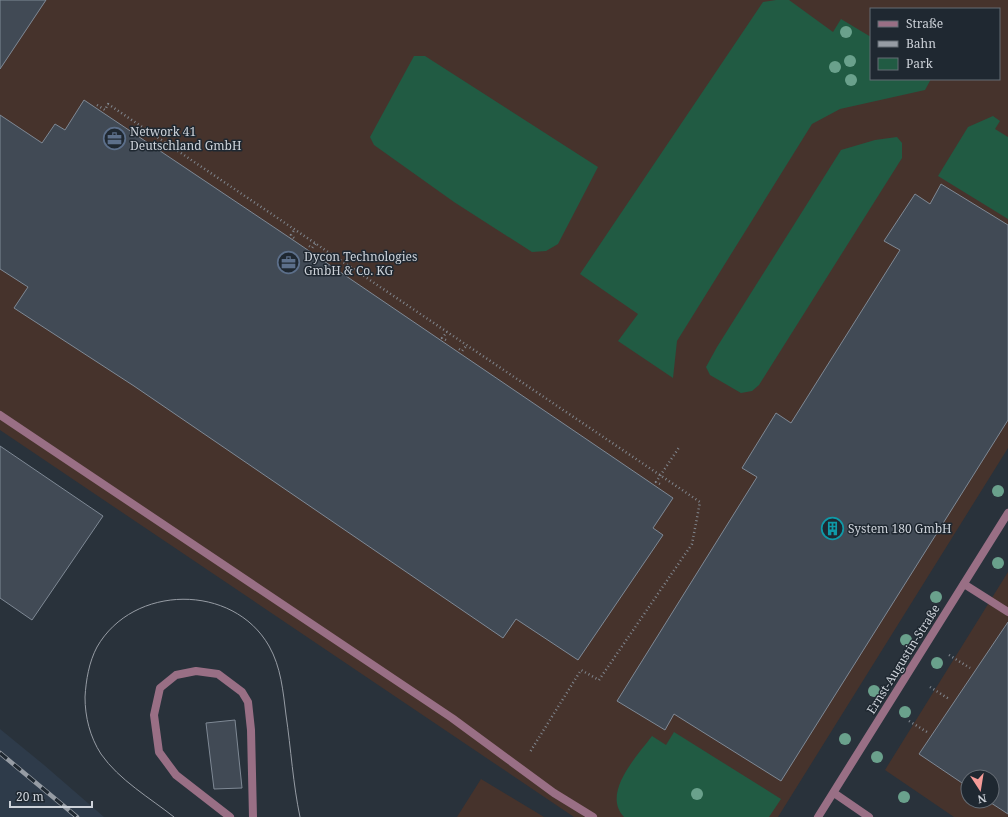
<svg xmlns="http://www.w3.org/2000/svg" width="1008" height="817" viewBox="0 0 1008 817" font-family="'Noto Serif',serif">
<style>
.commercial{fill:#46332c;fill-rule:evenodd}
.built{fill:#2e3b4a}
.green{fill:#215b43}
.building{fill:#414a55;stroke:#7f8995}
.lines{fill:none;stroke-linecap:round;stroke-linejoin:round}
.path{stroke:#80878f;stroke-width:2.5;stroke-dasharray:1 3;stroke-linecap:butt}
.lane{stroke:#996f85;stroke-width:8}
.street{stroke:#996f85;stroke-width:8}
.tram{stroke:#969ca4;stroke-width:1}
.rail-casing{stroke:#969ca4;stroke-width:4.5}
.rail{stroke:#1f2831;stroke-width:3;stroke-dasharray:9;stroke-linecap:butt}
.tree{fill:#6aa18c}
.labels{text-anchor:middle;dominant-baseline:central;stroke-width:3;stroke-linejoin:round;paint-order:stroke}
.poi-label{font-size:12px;fill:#cdd2d9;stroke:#1f2831;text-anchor:start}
.street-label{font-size:12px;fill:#cdd2d9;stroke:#1f2831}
</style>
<rect width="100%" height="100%" fill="#29323b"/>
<!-- commercial -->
<path class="commercial" d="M0,0H1008V448L778,817H574L0,430ZM871,9H999V79H871Z
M1008,572V817H954L885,770ZM968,777H992V801H968Z
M481,779L544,817H457Z"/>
<!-- built -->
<path class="built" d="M0,729L44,765L104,817H0Z"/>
<!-- green -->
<path class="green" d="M776,0H789L833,32L841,19L871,37V79H931L925,90L840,109L812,124L677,341L673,378L618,341L638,314L580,274L763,2Z
M414,56H425L598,167L558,244L546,251L532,252L454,202L374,145L370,137Z
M993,116L1000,121L995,129L1008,137V219L938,176L968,127Z
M897,137L902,143V158L759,385L752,391L741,393L710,375L706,367L717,347L841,150L875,140Z
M674,732L781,799L769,817H624C601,793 638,755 652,736L666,745Z"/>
<!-- building -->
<path class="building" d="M0,0H46L0,69Z
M84,100L293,240L673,498L653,528L663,535L578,660L516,619L503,638L134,386L14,308L28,287L0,269V115L42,143L55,124L65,130Z
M941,184L1008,225V420L781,781L674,714L665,730L617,701L757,477L742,468L776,413L791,423L900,250L884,241L915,194L930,204Z
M0,446L103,516L32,620L0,598Z
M1008,622V814L988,801H992V777H968V787L919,754Z
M235,720L242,788L214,789L206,723Z"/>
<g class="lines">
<!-- path -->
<path class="path" d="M97,105L105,110L108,104L700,502L692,544L599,680L581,670L530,752
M294,238L291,235L295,229
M309,246L312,248L316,243
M446,340L442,338L447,332
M459,349L462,351L467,345
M660,484L656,482L680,446
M949,655L970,668
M930,687L949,699
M909,721L927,732"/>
<!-- lane -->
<path class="lane" d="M0,415L452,718L554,793L593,817
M964,584L1008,612
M230,817L176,775L159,752L154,715L160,688L176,675L196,671L218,674L242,692L248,702L251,730L253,817"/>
<!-- street -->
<path class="street" d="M834,793L869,817
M818,817L1008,513"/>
<!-- tram -->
<path class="tram" d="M174,817C150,798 119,780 101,754C90,737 85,717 85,697C86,680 89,662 97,647C133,584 233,583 269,646C281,667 283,691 286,715C291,749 293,784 300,817"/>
<defs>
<path id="rail" d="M0,753L77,817"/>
</defs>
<!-- rail casing -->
<use href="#rail" class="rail-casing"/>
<!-- rail -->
<use href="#rail" class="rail"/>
</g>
<!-- trees -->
<g class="tree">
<circle cx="846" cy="32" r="6"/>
<circle cx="850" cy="61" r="6"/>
<circle cx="835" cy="67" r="6"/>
<circle cx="851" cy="80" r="6"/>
<circle cx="998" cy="491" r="6"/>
<circle cx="998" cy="563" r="6"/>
<circle cx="936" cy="597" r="6"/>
<circle cx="906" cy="640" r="6"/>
<circle cx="937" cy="663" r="6"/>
<circle cx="874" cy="691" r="6"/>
<circle cx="905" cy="712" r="6"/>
<circle cx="845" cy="739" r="6"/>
<circle cx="877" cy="757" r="6"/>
<circle cx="697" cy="794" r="6"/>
<circle cx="904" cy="797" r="6"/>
</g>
<!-- icons -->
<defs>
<symbol id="office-ring" viewBox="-11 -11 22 22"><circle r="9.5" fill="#1f2831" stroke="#5c6f8a" stroke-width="1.5"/><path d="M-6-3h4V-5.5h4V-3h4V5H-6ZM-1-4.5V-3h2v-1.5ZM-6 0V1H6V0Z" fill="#5c6f8a"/></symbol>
<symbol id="building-ring" viewBox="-11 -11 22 22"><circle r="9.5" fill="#1f2831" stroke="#0f9aa8" stroke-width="1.5"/><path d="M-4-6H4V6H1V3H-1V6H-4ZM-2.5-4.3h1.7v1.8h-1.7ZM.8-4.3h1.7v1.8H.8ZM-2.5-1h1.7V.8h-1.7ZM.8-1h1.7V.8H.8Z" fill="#0f9aa8"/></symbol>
</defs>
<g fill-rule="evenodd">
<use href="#office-ring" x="102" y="126" width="25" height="25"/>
<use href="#office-ring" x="276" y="250" width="25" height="25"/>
<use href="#building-ring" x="820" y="516" width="25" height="25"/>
</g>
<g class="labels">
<!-- poi labels -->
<g class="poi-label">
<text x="130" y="131">Network 41<tspan x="130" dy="14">Deutschland GmbH</tspan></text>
<text x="304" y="256">Dycon Technologies<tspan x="304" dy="14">GmbH &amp; Co. KG</tspan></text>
<text x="848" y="528">System 180 GmbH</text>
</g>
<!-- street labels -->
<g class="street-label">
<text transform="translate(903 659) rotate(-58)">Ernst-Augustin-Straße</text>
</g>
</g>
<!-- legend -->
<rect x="870" y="8" width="130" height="72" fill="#1f2831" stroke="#656c74"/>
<rect x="878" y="21" width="20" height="6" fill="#996f85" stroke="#656c74"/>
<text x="906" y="28" font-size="12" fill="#cdd2d9">Straße</text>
<rect x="878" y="41" width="20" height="6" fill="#969ca4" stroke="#656c74"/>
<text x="906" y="48" font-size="12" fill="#cdd2d9">Bahn</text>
<rect x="878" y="58" width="20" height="12" fill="#215b43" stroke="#656c74"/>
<text x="906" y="68" font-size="12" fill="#cdd2d9">Park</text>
<!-- north arrow -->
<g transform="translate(980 789) rotate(168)"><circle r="19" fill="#1f2831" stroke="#656c74"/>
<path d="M0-3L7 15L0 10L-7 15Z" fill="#f59b98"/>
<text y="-6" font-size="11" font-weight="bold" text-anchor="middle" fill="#cdd2d9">N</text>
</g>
<!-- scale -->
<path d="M10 801v6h82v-6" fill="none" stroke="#cdd2d9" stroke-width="2"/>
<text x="16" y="801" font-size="12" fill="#cdd2d9" stroke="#1f2831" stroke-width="3" paint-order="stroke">20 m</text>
</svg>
